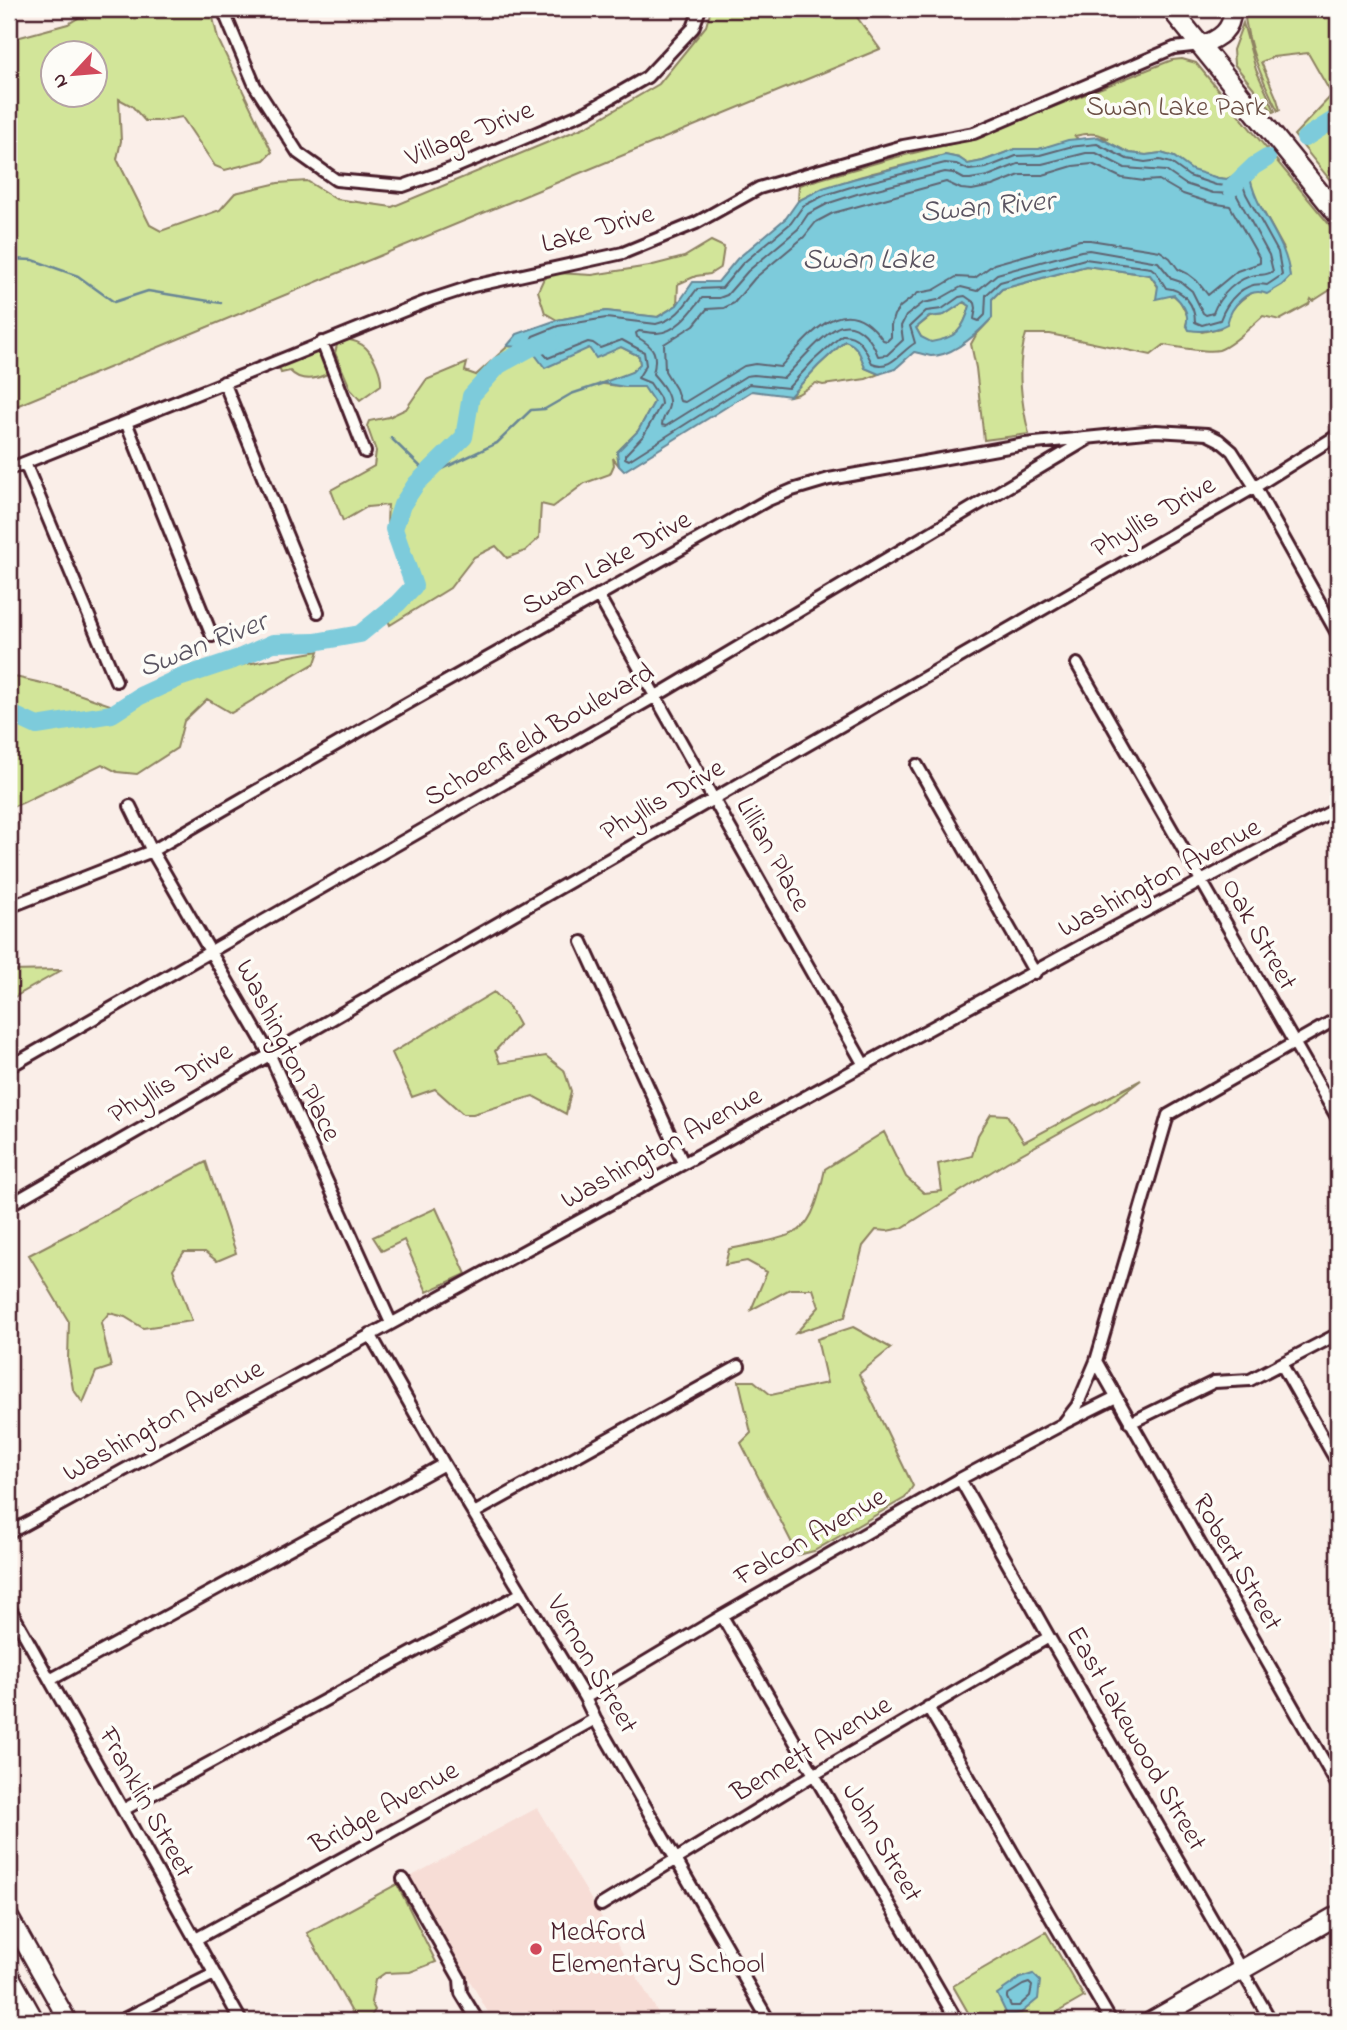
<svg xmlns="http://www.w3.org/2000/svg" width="1347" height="2030" viewBox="0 0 1347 2030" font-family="'Indie Flower',sans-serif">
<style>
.built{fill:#f7ddd6}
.green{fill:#d2e599;stroke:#8e8262;stroke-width:2;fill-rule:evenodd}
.water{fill:#7dcbdb;stroke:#698695;stroke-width:2;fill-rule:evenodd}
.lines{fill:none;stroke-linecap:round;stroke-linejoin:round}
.shore{stroke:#5e6471;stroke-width:2}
.stream{stroke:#698695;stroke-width:2.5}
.river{stroke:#7dcbdb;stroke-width:18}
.street-casing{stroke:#4a1f2b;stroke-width:16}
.secondary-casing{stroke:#4a1f2b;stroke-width:21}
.primary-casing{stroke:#4a1f2b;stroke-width:23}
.highway-casing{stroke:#4a1f2b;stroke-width:24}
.street{stroke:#fdfcf7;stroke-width:10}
.secondary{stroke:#fdfcf7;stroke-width:16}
.primary{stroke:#fdfcf7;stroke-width:18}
.highway{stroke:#fdfcf7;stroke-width:19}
.poi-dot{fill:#d1495b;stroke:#fdfcf7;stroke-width:2.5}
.labels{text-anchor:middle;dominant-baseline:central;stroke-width:7;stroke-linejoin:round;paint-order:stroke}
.park-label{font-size:28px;fill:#6c5046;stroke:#fdfcf7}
.street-label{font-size:28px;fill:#4a1f2b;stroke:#fdfcf7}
.poi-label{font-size:28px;fill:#4a1f2b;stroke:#fdfcf7;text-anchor:start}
.water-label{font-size:30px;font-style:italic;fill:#595360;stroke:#fdfcf7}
</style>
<rect width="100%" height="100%" fill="#faeee8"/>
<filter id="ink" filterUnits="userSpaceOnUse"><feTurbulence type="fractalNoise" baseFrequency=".0143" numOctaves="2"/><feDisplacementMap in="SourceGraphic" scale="14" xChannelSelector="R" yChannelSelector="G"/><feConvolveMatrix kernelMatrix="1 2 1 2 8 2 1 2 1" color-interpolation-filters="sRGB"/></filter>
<g filter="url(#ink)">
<!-- built -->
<path class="built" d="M537,1808L663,2021H493L410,1877Z"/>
<!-- green -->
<path class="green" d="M93,9H211L218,39L272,152L264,160L225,170L215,166L182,117L159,121H145L132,106L119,99L121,141L117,159L150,225L161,231L220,210L235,193L278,183L307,181L336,199L392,207L587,126L659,84L706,26L711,9H851L880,49L9,409V40L68,24ZM52,52H94V94H52Z
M1244,9H1338V190L1294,135L1332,95L1308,53L1273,57L1261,62L1277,99L1280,110L1278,111C1262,79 1247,45 1244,9Z
M1243,23L1256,70L1275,111L1273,112L1234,64L1233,50Z
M1182,59L1196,63L1338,235V285L1313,301L1311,299L1309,304L1280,320L1263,316C1253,325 1232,346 1219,350C1207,353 1177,347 1164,345L1151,355L1050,334H1026C1016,367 1021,401 1029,434L984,440L976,368L971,344L976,335L992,318V299L1002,289L1086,266L1150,275L1164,296L1173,295L1180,301L1188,317L1186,325L1202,332L1220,328C1230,311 1240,296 1259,290L1284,249L1252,191L1249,175L1252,173L1245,169L1227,179L1218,178L1191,171L1174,157L1161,153L1146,155L1129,153L1098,137L1109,139C1099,132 1086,133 1075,136L1078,139L1039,149H1015L983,161L968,164L959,158L945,155C895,168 844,177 798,201L799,185L897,157L967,140L1039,111L1043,113V111L1172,60Z
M711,241L724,247L721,267L710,274L696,276L678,284L677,305L657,317L606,311L557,320L545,313L538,291L544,278L557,273L592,275L649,266L684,257Z
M964,302L970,306C963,331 956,338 931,343L921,337L916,328L930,317L944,315Z
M344,339C352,340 360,342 366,348C374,356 382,374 381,385L360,400L351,390L335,353L338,341Z
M845,341C858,345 861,356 865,368L879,374L866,379L823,385L816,383L798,394L790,396L818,366Z
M508,346L530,348L621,347L639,356L640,364L632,372L604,384L625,387H645L654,402L638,431L617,452L619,466L613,458L614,465L610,474L585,483L553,507L541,504L539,538L525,551L507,558L496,546L474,557L450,588L390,625L385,613C391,607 401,601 406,594C415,580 393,552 389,538C386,527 387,516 388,505L367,507L343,521L331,490L374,466L376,451L367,426L369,421L389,417L406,409L426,380L467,363L465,371L476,375Z
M315,352L321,353L329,373C316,380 300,382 290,371L281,373L278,365Z
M319,651L315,663L231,713L207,699L184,721L177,748L137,774L117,772L102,764L22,803L9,808V678L15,677L55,686L113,706L241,665Z
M62,970L9,1000V971Z
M494,992L509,1007L519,1025L495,1051L500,1063L546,1056L564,1070L571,1091L566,1114L533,1096L473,1114H463L435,1089L412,1097L392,1053Z
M1141,1080L1104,1108L1007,1162L902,1228L887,1231L876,1230L863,1246L845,1317L796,1333L819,1307L813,1289H790L751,1310L767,1272L747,1261L725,1265L729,1249C747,1245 784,1240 799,1230C815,1219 821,1187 825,1169L884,1132L906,1177L924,1193L942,1191L938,1164L972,1156L978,1135L991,1114L1007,1115L1024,1142Z
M206,1162L236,1253L217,1261L205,1252H184L173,1269L192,1321L143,1328L125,1317L109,1313L101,1323L111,1367L96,1372L83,1403L73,1389L68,1360L69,1322L29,1255Z
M436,1208L466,1274L427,1292L404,1240L382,1251L373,1237Z
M853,1327L891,1348L859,1374L913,1486L905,1498L814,1551L798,1555L741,1443L751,1433L739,1381H754L771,1395L827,1383L817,1339Z
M397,1884L436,1962L410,1972L385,1973L375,1980L371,2002L375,2010L368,2021H357L307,1933Z
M1046,1932L1084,1997L1042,2021H973L953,1986Z"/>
<!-- water -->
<path class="water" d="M1098,137L1129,153L1146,155L1161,153L1174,157L1192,170L1218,178L1227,179L1243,171L1249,172C1255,213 1286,236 1290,277L1282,285L1267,294C1248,286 1231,306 1227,324C1215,331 1202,332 1189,330C1184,320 1187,330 1187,319C1188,311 1180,301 1174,295L1156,299L1158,286L1150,275L1086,266L1002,289L992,299V318C977,334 954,356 931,356C926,355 919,353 914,352L895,369L879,374L865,368C861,356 858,345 845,341L818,366L790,396L752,391L624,471L619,466L617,452L638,431L654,402L644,387H625L602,383L632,372L640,364L639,356L621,347L596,358L589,348L545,368L530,348L507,346L517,334L557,320L606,311L658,317L677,305L693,282H718L737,259L786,218L798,201L823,188L853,179L945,155L959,158L968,164L983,161L1015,149H1039L1068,140ZM964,302L970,306C963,331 956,338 931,342L921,337L916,328L929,317L944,315Z
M1033,1974L1040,1981L1038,1999L1021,2013L1007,2015L997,1994L1020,1978Z"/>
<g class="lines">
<!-- shore -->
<path class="shore" d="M1097,144L1127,159L1145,162L1160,160L1171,163L1189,176L1216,185L1228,186L1242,182L1246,194L1278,252L1282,275L1267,285C1244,280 1227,301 1220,320L1202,325L1195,322C1195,305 1183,289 1166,288L1156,272L1151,268L1085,259L1000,282L986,295L985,315L979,321L974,319L976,308L975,303L965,296L959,297L942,309L926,311L910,326L915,343C900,352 891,371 872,363C865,350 860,334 842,335L813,361L788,388L749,384L629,460L625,458V455L644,435L661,404L660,398L650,383L638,378L646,365L644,352L622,340L600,348L593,343L588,342L548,358L531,340L533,336L558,326L606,318L656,324C677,319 685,305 697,289L722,288L742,264L791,223L803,206L825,195L854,186L945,163L956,164L969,170L986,168L1016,156L1040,155L1069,147Z
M1086,153H1096L1125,168L1166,171L1185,184L1213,193L1236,194L1269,255L1273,271C1266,276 1264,274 1256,275C1238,277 1219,296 1213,313L1206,315L1203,313L1192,291L1181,282L1172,279L1158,262L1089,250L1081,251L997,274L977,291L961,287L938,300L923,303L906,316L901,326L903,340L887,355L878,356C873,342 860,322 842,326C828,328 795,367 784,378L754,375L746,376L666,426L662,425C662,419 666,415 668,409C673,397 661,383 653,374C658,354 655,347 637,337L636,333L639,331C645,332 651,333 657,333C676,333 691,312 702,298H719L727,295L748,271L798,229L808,214L829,203L857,194L945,172L953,173L964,179H970L988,176L1018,164H1042Z
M1092,164L1122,178L1144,181L1159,180L1183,194L1211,203L1230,206L1260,259V263L1237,271L1208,295L1197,281L1188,274L1178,269L1170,258L1160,251L1090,240H1080L994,264L975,278L956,277L934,290L918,293L900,307L894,315L891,325V337L887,341L883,340C845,285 810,336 780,367L755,364L744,366L685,402L680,401L676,389L665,371L664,344L694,325L707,309L724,308L734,303L755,278L804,237L816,222L833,213L946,182L961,189L972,190L992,186L1020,175H1043L1073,166Z
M1029,1983L1032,1986L1030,1996L1019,2006H1011L1007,1998V1995L1023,1985Z"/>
<!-- stream -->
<path class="stream" d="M9,259L33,260L78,276L114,302L148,291L221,303
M391,438L427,473L436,472L497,443L531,410L545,409L571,394L604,383"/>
<!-- river -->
<path class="river" d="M1305,138L1338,117
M1231,188L1254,166L1267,158
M9,713L37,726L112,714L140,696L179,678L239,658L273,643L315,642L360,634L398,603L414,586L394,529L402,505L416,484L464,437L471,396L499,365L530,348L551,342"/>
<defs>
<path id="street" d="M227,9L226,17L255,86L298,153L336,180L403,186L456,167L588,111L647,77L693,28L700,9
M322,342L365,452
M224,382L318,612
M126,422L212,636
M25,463L116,681
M9,469L430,300L473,286L623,253L696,223L759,188L903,146L974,133L1174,48L1201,45
M598,595L864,1065
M1077,664L1338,1119
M917,765L1035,973
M130,806L152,851L269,1053L391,1323
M9,907L152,851L408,703L766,501L792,490L829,479L1025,444L1156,431L1207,434L1219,440L1232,451L1255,487L1338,635
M582,942L683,1163
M9,1067L656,696L1088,439
M9,1205L1255,487L1338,435
M370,1334L444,1464L585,1698L595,1719L769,2021
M1096,1361L1338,1786
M1282,1365L1338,1464
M1066,1422L1116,1397
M1130,1423L1214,1382L1250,1380L1338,1334
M960,1479L1049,1637L1271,2021
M474,1513L739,1366
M9,1533L1110,930L1338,808
M9,1607L241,2021
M722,1616L957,2021
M50,1680L444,1464
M585,1698L722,1616L960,1479L1063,1424L1077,1406L1096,1361L1168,1115L1338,1018
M928,1707L1111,2021
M123,1810L522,1593
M403,1879L460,1979L461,1993L478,2021
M601,1905L815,1774L1049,1637
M196,1939L595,1719
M120,2021L214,1974"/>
<path id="secondary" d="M1201,45C1219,39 1233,30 1232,9
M9,1916L68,2021"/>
<path id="primary" d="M1171,9L1338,215
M1152,2021L1338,1915"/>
<path id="highway" d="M9,1976L34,2021"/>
</defs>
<!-- street casing -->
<use href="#street" class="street-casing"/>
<!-- secondary casing -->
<use href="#secondary" class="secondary-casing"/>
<!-- primary casing -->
<use href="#primary" class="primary-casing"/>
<!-- highway casing -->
<use href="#highway" class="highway-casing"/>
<!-- street -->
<use href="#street" class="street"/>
<!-- secondary -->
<use href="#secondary" class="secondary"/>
<!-- primary -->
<use href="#primary" class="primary"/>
<!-- highway -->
<use href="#highway" class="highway"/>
</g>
</g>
<!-- markers -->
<circle class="poi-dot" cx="536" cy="1949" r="7"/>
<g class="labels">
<!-- park labels -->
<g class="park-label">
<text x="1176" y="108">Swan Lake Park</text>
</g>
<!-- street labels -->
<g class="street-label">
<text transform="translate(470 135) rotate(-22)">Village Drive</text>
<text transform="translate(598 230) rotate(-16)">Lake Drive</text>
<text transform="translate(1154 518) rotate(-30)">Phyllis Drive</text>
<text transform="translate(607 564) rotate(-29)">Swan Lake Drive</text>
<text transform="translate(540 736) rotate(-30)">Schoenfield Boulevard</text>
<text transform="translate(663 801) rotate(-30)">Phyllis Drive</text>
<text transform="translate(772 855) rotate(61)">Lillian Place</text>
<text transform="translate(1160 879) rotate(-28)">Washington Avenue</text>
<text transform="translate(1258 935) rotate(60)">Oak Street</text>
<text transform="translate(287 1051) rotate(63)">Washington Place</text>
<text transform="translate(171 1084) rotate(-30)">Phyllis Drive</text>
<text transform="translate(662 1149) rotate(-29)">Washington Avenue</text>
<text transform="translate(164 1422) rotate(-29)">Washington Avenue</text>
<text transform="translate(811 1538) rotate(-30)">Falcon Avenue</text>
<text transform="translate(1236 1563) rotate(60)">Robert Street</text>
<text transform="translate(591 1665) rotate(60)">Vernon Street</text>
<text transform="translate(1135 1739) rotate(60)">East Lakewood Street</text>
<text transform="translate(812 1750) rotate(-31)">Bennett Avenue</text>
<text transform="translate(145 1803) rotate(61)">Franklin Street</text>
<text transform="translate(385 1809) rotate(-29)">Bridge Avenue</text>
<text transform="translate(881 1843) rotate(60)">John Street</text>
</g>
<!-- poi labels -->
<g class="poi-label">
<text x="550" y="1933">Medford<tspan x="550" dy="32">Elementary School</tspan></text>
</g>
<!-- water labels -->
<g class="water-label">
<text transform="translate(987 208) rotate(-5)">Swan River</text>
<text x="868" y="261">Swan Lake</text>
<text transform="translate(203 646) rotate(-21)">Swan River</text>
</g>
</g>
<!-- margin -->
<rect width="1347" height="2030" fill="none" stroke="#fdfcf7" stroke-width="35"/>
<rect x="18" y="18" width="1312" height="1995" fill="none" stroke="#4a1f2b" stroke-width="2.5" filter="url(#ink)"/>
<!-- north arrow -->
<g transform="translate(74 74) rotate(244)"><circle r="33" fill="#fdfcf7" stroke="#b5a4a5" stroke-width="2"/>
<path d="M0-5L12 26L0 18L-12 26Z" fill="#d1495b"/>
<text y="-10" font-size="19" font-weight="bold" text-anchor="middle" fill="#4a1f2b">N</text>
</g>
</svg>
